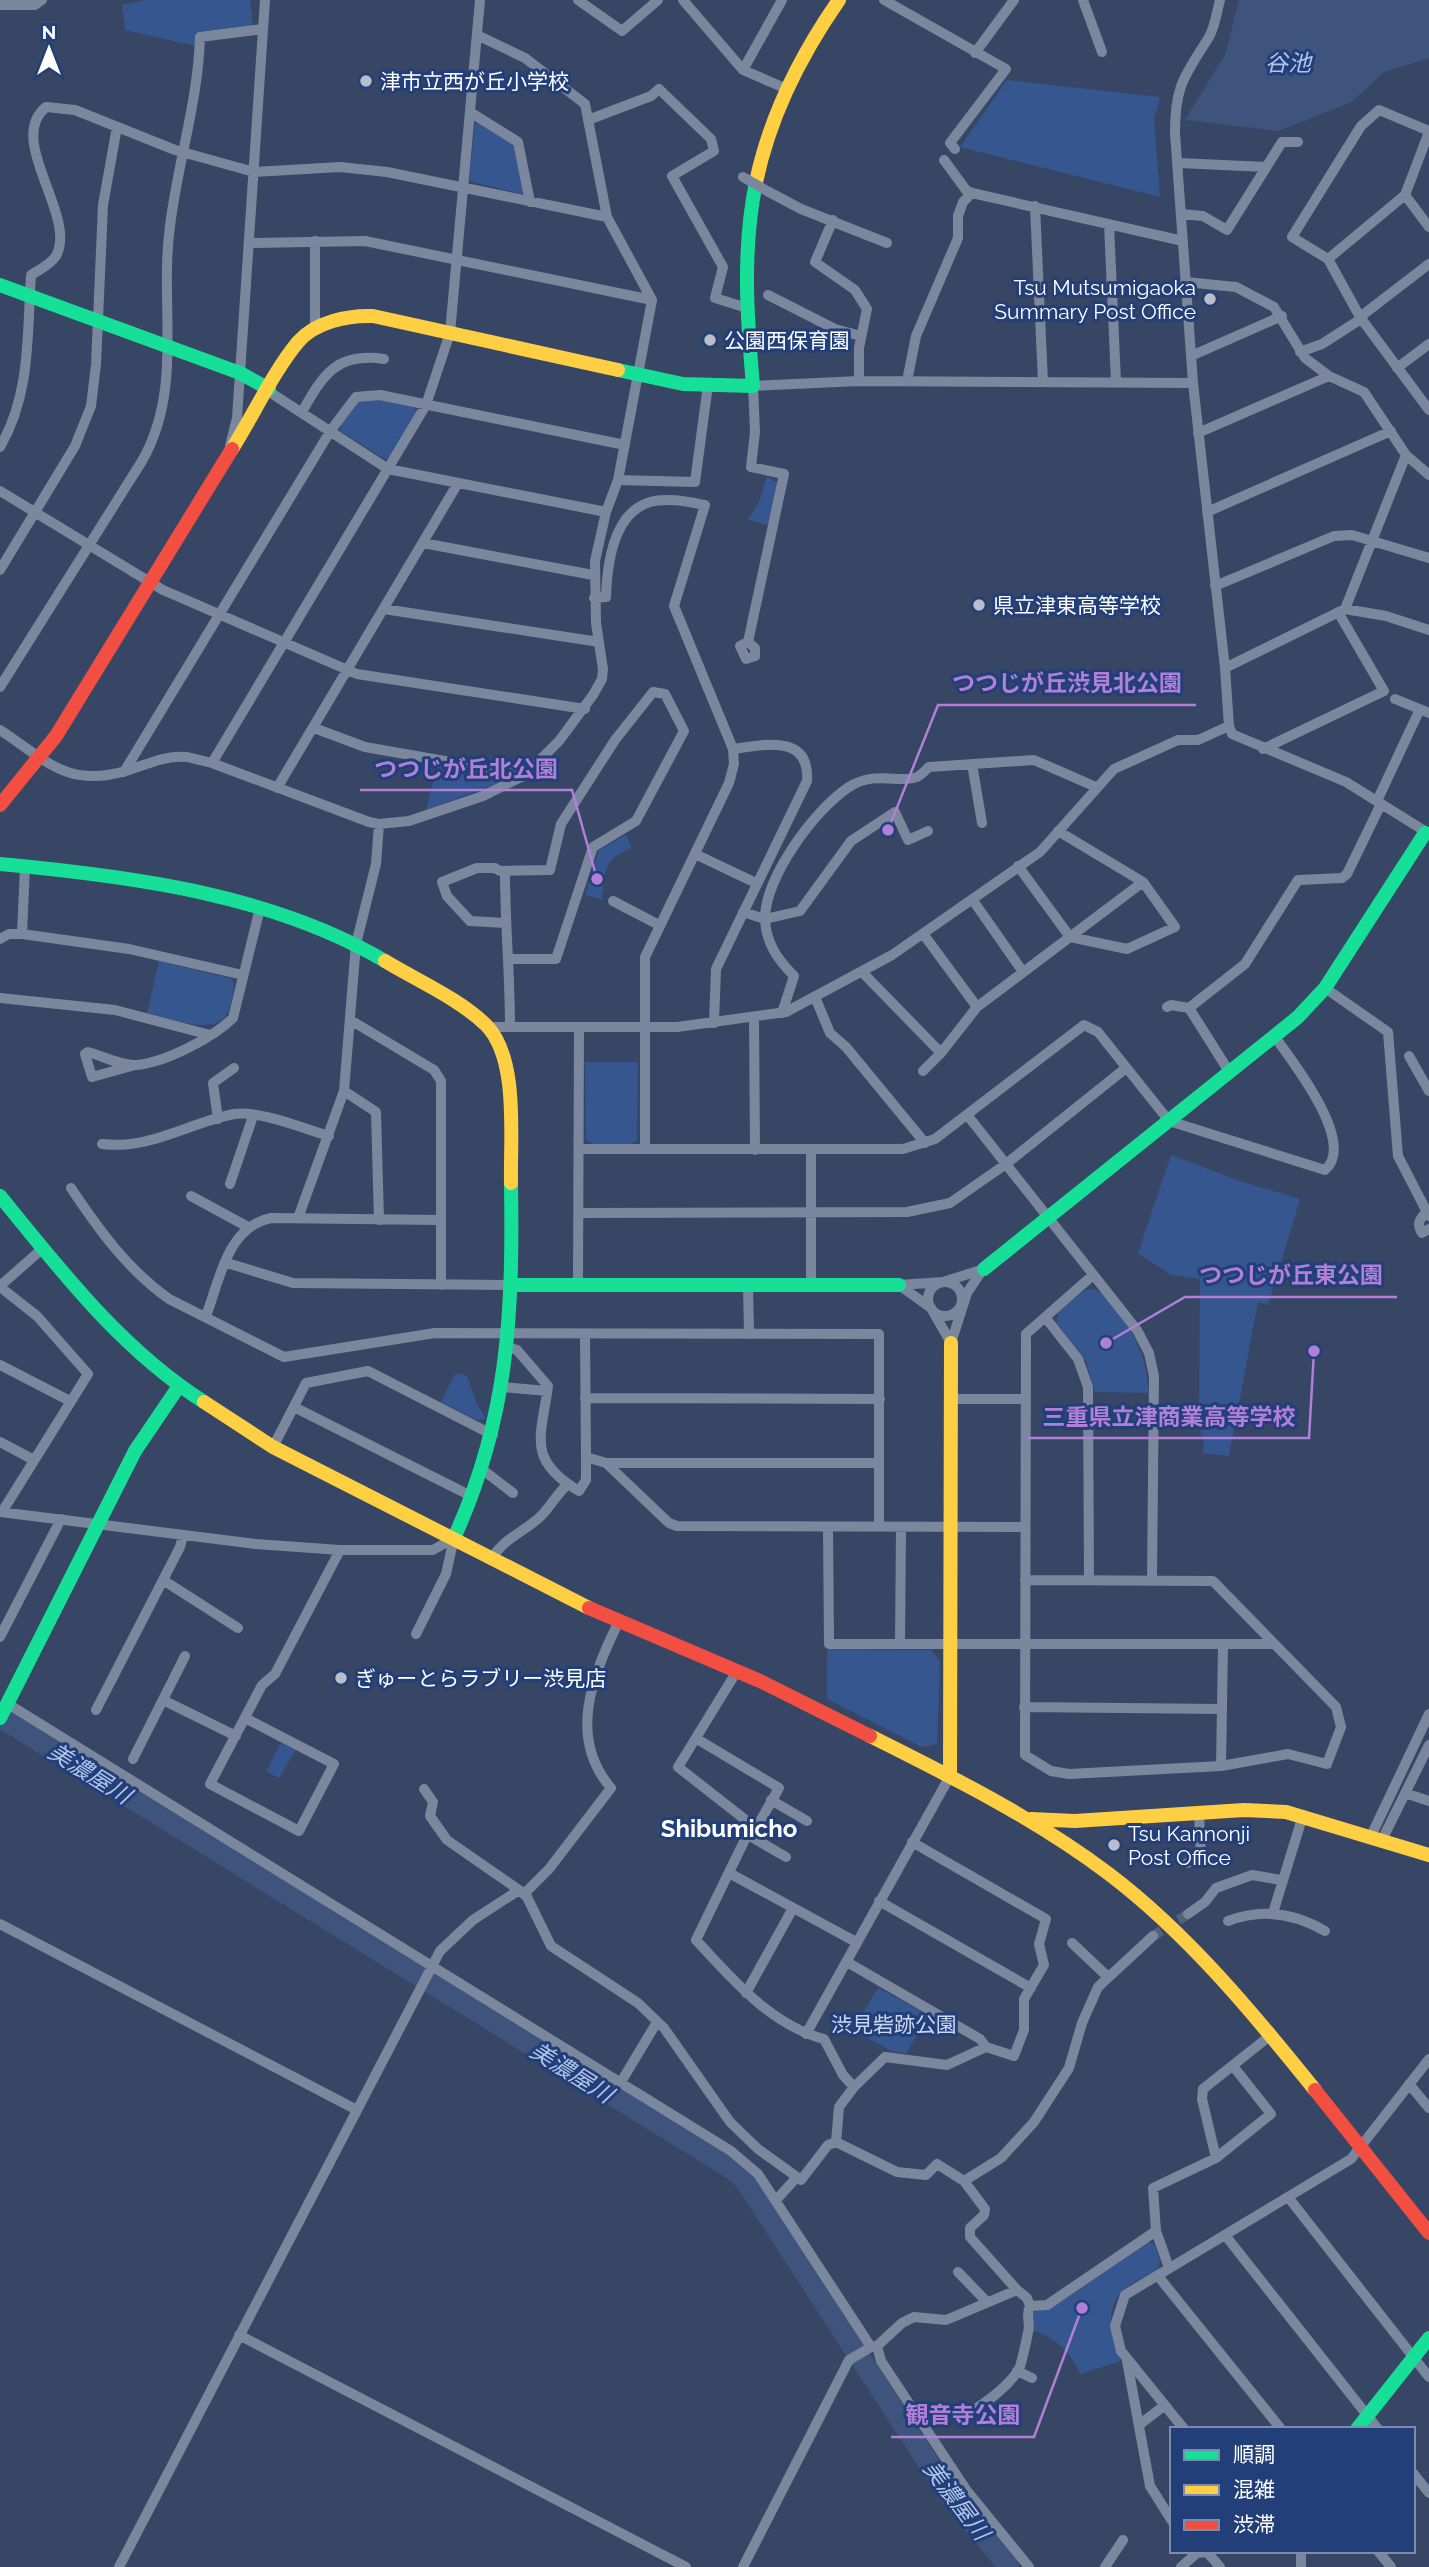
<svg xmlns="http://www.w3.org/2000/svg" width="1429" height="2567" viewBox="0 0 1429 2567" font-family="Raleway,'Noto Sans JP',sans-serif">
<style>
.green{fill:#365690}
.water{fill:#3f547d}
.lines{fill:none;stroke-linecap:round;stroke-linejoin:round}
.river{stroke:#3f547d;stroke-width:21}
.street-tunnel{stroke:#55627c;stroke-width:10;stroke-dasharray:10 5;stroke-linecap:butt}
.street{stroke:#7b879c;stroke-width:10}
.fast{stroke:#16e098;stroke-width:14}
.slow{stroke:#ffcf43;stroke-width:14}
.jam{stroke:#f24e42;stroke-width:14}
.street-bridge{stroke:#7b879c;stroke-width:10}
.poi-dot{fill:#b9bec9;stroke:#233f79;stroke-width:2.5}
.labels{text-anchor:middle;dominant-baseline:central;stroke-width:6;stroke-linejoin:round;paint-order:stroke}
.poi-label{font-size:21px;fill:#fff;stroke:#233f79;text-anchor:start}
.park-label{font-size:21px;fill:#c8d7f3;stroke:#233f79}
.water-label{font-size:23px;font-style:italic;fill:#b0c5ec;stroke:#233f79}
.quarter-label{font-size:24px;font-weight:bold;fill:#fff;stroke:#233f79}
.leader{fill:none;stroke:#b080d9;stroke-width:2.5}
.callout-dot{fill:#b080d9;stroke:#233f79;stroke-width:2.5}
.callout-label{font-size:23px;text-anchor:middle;font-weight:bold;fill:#b080d9;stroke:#233f79;stroke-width:6;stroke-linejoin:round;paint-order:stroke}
</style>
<rect width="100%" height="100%" fill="#374665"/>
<!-- green -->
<path class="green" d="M146,0H250L253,26L196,32L195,46L125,30L122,5Z
M1007,80L1160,97L1154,119L1160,197L960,147Z
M478,122L514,144L524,191L521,194L469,181L475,123Z
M380,399L414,407L417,412L390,457L385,459L340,431V424L358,400Z
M767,476L777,483L768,525L748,520L760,500Z
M438,764L502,774L504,781L426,810Z
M626,835L632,848C602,859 606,870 602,900L585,895L599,850Z
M159,961L232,979C236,988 232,997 230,1006C222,1041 171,1018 147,1013Z
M585,1062H638L637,1141C626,1147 596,1148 586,1140Z
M1171,1155L1240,1181L1300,1199L1268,1305L1258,1302L1229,1456L1203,1453L1204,1441L1199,1428L1200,1279L1171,1275L1138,1253Z
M1095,1289C1124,1305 1150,1360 1148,1393L1095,1392L1086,1362L1057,1323L1058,1312L1085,1290Z
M460,1373L467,1376L477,1404L486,1419L477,1420L441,1402L454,1375Z
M827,1649L931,1650L940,1661L937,1744L922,1747L827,1699Z
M281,1743L295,1750L279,1778L266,1771Z
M878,1988L928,2015L906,2054L892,2051L853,2030Z
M1147,2241L1155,2245L1160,2261L1158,2270C1147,2276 1132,2282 1123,2290C1104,2308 1111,2341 1121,2361L1080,2374C1073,2355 1054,2335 1033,2331L1030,2314L1070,2296Z"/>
<!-- water -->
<path class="water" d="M1239,0H1429V58L1384,72L1352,102L1278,131L1185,120L1225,55Z"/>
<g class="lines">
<!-- river -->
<path class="river" d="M0,1717L729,2167L744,2179L948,2493L1009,2567"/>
<!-- street-tunnel -->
<path class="street-tunnel" d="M1153,1936L1188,1914"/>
<!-- street -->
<path class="street" d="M578,0L622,31L658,0
M683,0L743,70L787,89
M884,0L1006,69L950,143L955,149
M1083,0L1102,52
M1220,0C1217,11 1215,27 1209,37C1185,76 1175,84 1175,133L1193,383L1225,668L1229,726L1232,734L1346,782L1428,833
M0,5H35L42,0
M975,53L1014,0
M743,70L782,0
M470,112L518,142L530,202
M588,120L651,96L659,89L711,139L714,151L672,176L723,267L715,298L747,308
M1429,131L1379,110L1361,126L1292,237L1328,259L1360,317L1429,410
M1429,132L1405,195L1429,227
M944,160L966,190L972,193L1183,241
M1179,163L1266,167
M769,192L801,209L887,243
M1035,206L1043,382
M1181,214L1203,216L1227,230L1282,142H1298
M833,220L815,262L855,290L867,309L859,348V381
M1109,224L1116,382
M315,241V329
M250,243L365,241L652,300
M1328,259L1405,195
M1185,282L1236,287L1274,307L1305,358L1329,376L1364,392L1406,455L1429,475
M768,295L835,329L861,336
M1360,317L1429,264
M1300,352L1322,344L1361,319
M1191,356L1282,316
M1397,368L1429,344
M907,381L916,336L958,238V216L963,202L972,193
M268,391L388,469L606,512
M302,412C323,375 336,352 384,359
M1198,433L1329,376
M230,446L237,418L265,0
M0,447C31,394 27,335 31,275C39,270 51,264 56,256C78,216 5,140 46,107L75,110L175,150L254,172L340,167L387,172L607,217
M618,480L695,482L708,385
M0,491L163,590L357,674L585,709
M1207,512L1391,431
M423,543L593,575
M0,570L75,446L91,406L96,365L103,205L117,127
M1215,586L1334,536L1352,535L1429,558
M594,598L606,597C607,566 613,513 650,502C666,497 689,502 705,505L674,606L733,749L734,764L729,783L645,957V1149
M384,609L599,642
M1345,609L1406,455
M748,642L740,646L746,659L755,656V648L748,642L784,474L751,467L755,432L753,386L859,381L1193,383
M1225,668L1345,609L1386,616L1429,630
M0,687L142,461C184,388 159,305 170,226C178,161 198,102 200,37L263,29
M1395,699L1429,713
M314,728L365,747L525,775
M0,730C47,761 68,789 129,770C148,764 166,755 187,757L212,763L369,822L379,824L409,821L483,796L525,775L559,741L593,695L602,679L603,669L596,623L595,561L606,512L618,480L652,300L607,217L585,104L525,58L477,35
M1263,749L1384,691L1338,612
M212,763L426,405L450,333L480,0
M972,764L982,823
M124,772L331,430L356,397L380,395L625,445
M277,788L458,483
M1377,801L1420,709
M695,854L756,883
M1018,866L1070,937L1127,949L1175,927L1143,882L1058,831
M505,871C505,924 510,974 510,1027
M972,899L1023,972
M613,901L659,925
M743,912L765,919L800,911L851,841L895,812L908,840L928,831
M505,923L470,921L447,896L442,882L477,868H495L500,871L550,870L561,824L615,740L653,692L665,694L684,731L636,821L593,847L556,959H510
M22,934L129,949L243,975
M924,935L977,1007
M0,939L9,934H22L25,867
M862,972L941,1053L977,1007L1143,882
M1325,988L1388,1032L1398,1156L1429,1216
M815,997L830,1033L846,1047L925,1143
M0,998L115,1010L210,1035
M1167,1007L1171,1005L1189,1008
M782,1013L794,976C778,960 766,943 765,920C764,878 815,809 849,787C875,770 900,784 917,777C921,775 926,770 929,767L1034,760L1096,787
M754,1017L755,1150
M352,1021L434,1070L441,1081V1285
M714,1023L716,969L807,781C810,733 763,745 733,749
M488,1027H677L786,1012L892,955L1040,852L1114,769L1178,740H1198L1229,726
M1409,1056L1429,1091
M135,1065L92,1077L85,1054L88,1052C102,1056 122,1066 136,1065C164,1063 213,1038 233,1018L260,908
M923,1071L941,1053
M1230,1073L1189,1008L1245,964L1298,880L1342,878L1347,874L1381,804
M344,1091L376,1112L379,1220
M968,1116L1137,1330L1149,1353L1154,1376L1152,1580
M218,1119L213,1083L234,1068
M102,1144C150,1150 188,1123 234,1114C258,1110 305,1129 329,1136
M579,1149H903L935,1139L1084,1025L1098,1032L1169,1121L1325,1170C1357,1143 1293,1062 1275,1037
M811,1151V1284
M230,1184L253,1116
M71,1188C99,1230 128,1270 169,1299L284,1357L435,1333L879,1334V1526
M191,1196L248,1227
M1427,1211C1420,1219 1416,1223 1422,1233L1429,1229
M579,1213L907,1212L950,1203L1006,1164L1126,1068
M298,1218L344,1091L356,944L376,864L379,824
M227,1263L293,1283L510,1285
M928 1299a17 17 0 1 1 34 0a17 17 0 1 1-34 0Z
M578,1283L579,1028
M748,1284L749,1334
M899,1285L943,1282L984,1269
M899,1285L931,1308L951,1343
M0,1286L42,1249
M0,1287L37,1316L88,1374L2,1512
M206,1316C220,1279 227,1227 271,1218L441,1220
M1045,1317L1078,1359L1088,1387L1089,1580
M585,1334L586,1457L606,1463H879
M951,1343L967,1293L981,1272
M505,1346L517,1350L548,1386C542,1435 525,1459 579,1491L586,1480V1457
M0,1365L70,1401
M503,1387L547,1391
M585,1398L880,1399
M951,1399H1025
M294,1407L473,1497
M0,1442L34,1460
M273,1447L306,1383L368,1371L493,1435
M606,1463L669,1523L677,1526L1025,1527
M483,1470L513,1493
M0,1512L256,1544L340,1550H433L454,1538
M828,1527L829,1644H1274
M491,1560C503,1538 525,1532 542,1515C552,1504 557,1494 568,1484
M163,1580L238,1628
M1025,1580L1213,1581L1336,1707L1341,1727L1327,1764L1288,1754L1221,1766L1069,1774L1051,1771L1025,1755L1026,1334L1093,1275
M416,1634L446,1574L454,1538
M0,1637L61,1519
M900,1644L901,1527
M737,1671L678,1767L752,1825L696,1940C732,1979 771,2025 824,2039L843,2075L854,2087L885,2057L947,2065L986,2047
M163,1700L236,1736
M8,1704L731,2151L758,2174L871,2347L877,2346L881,2361L967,2491L1029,2567
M1024,1707L1221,1709
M96,1710L180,1547L183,1535
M245,1718L334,1764L299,1831L210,1784L262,1685L275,1674L340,1550
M697,1739L779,1788L759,1823L752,1825
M133,1759L185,1656
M1221,1766L1223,1645
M424,1789L433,1802L430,1816L447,1840L519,1890
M1405,1793L1429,1801
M771,1800L807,1821
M748,1835L786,1857
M1371,1836L1429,1714
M1382,1840L1429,1745
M1187,1863L1201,1858L1199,1813
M731,1874L856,1942
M524,1894L549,1869L611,1788C567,1737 593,1675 618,1623
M879,1901L1031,1988
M1273,1913L1303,1815
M1188,1914L1205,1902L1216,1888L1252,1875L1281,1880
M1228,1921C1262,1908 1294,1913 1325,1931
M0,1924L357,2110
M1072,1943L1107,1976
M847,1962L980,2039L986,2047L1014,2056L1024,2030V1999L1044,1965L1039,1944L1046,1919L912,1842
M746,1993L793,1908
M806,2034L950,1776
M621,2082L657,2022
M1409,2084L1429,2108
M836,2142L897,2172L926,2175L937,2164L964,2181L1001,2158L1034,2122L1069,2068L1082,2023L1098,1987L1153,1936
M1216,2158L1202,2099L1203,2089L1271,2035
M964,2181L985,2209L984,2215L970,2228V2237L1017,2290
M1288,2197L1429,2377
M776,2200L797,2177L801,2180L828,2145L836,2142L839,2107L854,2087
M1225,2235L1378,2429
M1169,2268L1156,2231L1153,2188L1216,2158L1271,2114L1233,2066
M958,2272L987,2302
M1158,2276L1281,2429
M239,2335L686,2567
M877,2346L902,2323L914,2317L946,2320L1017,2290L1027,2298L1030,2306L1047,2305L1156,2231
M1127,2361L1150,2486L1172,2521
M1017,2371L1032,2378
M974,2410C989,2400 1009,2386 1019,2369C1021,2365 1027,2339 1028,2332C1031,2323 1025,2316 1030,2306
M1139,2425L1165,2405
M1184,2429L1121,2351L1115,2326L1125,2295L1351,2159L1429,2059
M1413,2473L1429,2493
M1301,2551V2567
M1378,2551L1391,2567
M119,2567L440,1951L473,1920L519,1890L527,1897L551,1946L638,2003L664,2028L730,2122L758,2149L797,2177
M743,2567L849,2360L871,2347
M1105,2567L1123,2540
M1181,2567L1197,2553L1207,2552L1220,2567"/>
<!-- fast -->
<path class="fast" d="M0,285L240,373L269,389
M618,370L683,384L753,386C747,317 742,251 756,182
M0,864C130,876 271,894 385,961
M0,1196C62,1272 121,1349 204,1402
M984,1269L1298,1017L1325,988L1425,833
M510,1285H899
M454,1538C509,1417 513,1313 511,1183
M0,1718L135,1451L179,1386
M1357,2429L1429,2338"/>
<!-- slow -->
<path class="slow" d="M756,182C770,115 800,56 839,0
M232,449C253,416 273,372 298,342C315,322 348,315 373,316L618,370
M385,961C418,981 458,998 486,1025C519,1058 510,1138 511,1183
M204,1402L273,1447L589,1608
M870,1736C952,1777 1035,1818 1109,1874C1187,1933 1254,2014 1315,2090
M950,1776L951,1343
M1031,1819L1075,1821L1244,1810L1286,1812L1429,1855"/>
<!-- jam -->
<path class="jam" d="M0,805L56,736L232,449
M589,1608L760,1681L870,1736
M1315,2090L1429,2233"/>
<!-- street-bridge -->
<path class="street-bridge" d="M743,177L769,192"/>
</g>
<!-- markers -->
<g class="poi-dot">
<circle cx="366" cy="81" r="7"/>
<circle cx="1210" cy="299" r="7"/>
<circle cx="710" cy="340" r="7"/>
<circle cx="979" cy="605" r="7"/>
<circle cx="341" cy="1678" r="7"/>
<circle cx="1114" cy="1845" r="7"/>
</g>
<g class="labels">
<!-- poi labels -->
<g class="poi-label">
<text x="380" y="81">津市立西が丘小学校</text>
<text x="1196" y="287" text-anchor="end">Tsu Mutsumigaoka<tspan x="1196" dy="24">Summary Post Office</tspan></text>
<text x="724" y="340">公園西保育園</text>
<text x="993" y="605">県立津東高等学校</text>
<text x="355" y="1678">ぎゅーとらラブリー渋見店</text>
<text x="1128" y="1833">Tsu Kannonji<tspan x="1128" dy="24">Post Office</tspan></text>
</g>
<!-- park labels -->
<g class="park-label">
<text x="894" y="2024">渋見砦跡公園</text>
</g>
<!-- water labels -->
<g class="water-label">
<text x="1288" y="62">谷池</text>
<text transform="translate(90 1773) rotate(32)">美濃屋川</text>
<text transform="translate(572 2072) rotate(32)">美濃屋川</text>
<text transform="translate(957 2500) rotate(53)">美濃屋川</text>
</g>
<!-- quarter labels -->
<g class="quarter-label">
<text x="729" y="1828">Shibumicho</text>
</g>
</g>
<!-- callouts -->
<path class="leader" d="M888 830L938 705H1196M597 879L572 790H360M1106 1343L1185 1297H1397M1314 1351L1309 1438H1028M1082 2308L1034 2437H891"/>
<g class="callout-dot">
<circle cx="888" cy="830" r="7"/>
<circle cx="597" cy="879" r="7"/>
<circle cx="1106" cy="1343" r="7"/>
<circle cx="1314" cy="1351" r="7"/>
<circle cx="1082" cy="2308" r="7"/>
</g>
<g class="callout-label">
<text x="1067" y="691">つつじが丘渋見北公園</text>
<text x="466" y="777">つつじが丘北公園</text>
<text x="1291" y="1283">つつじが丘東公園</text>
<text x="1169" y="1425">三重県立津商業高等学校</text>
<text x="963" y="2423">観音寺公園</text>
</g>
<!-- legend -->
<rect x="1170" y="2427" width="245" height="126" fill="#233f79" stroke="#7b8caf" stroke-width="2"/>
<rect x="1184" y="2450" width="35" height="10" fill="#16e098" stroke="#7b8caf" stroke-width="2"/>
<text x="1233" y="2462" font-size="21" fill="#ffffff">順調</text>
<rect x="1184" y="2485" width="35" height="10" fill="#ffcf43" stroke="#7b8caf" stroke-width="2"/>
<text x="1233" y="2497" font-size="21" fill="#ffffff">混雑</text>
<rect x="1184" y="2520" width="35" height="10" fill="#f24e42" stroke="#7b8caf" stroke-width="2"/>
<text x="1233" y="2532" font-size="21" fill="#ffffff">渋滞</text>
<!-- north arrow -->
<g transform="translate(49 49)" stroke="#233f79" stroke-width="5" paint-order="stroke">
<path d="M0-5L12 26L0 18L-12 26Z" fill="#ffffff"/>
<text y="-10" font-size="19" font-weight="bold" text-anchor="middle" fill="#ffffff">N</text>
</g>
</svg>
